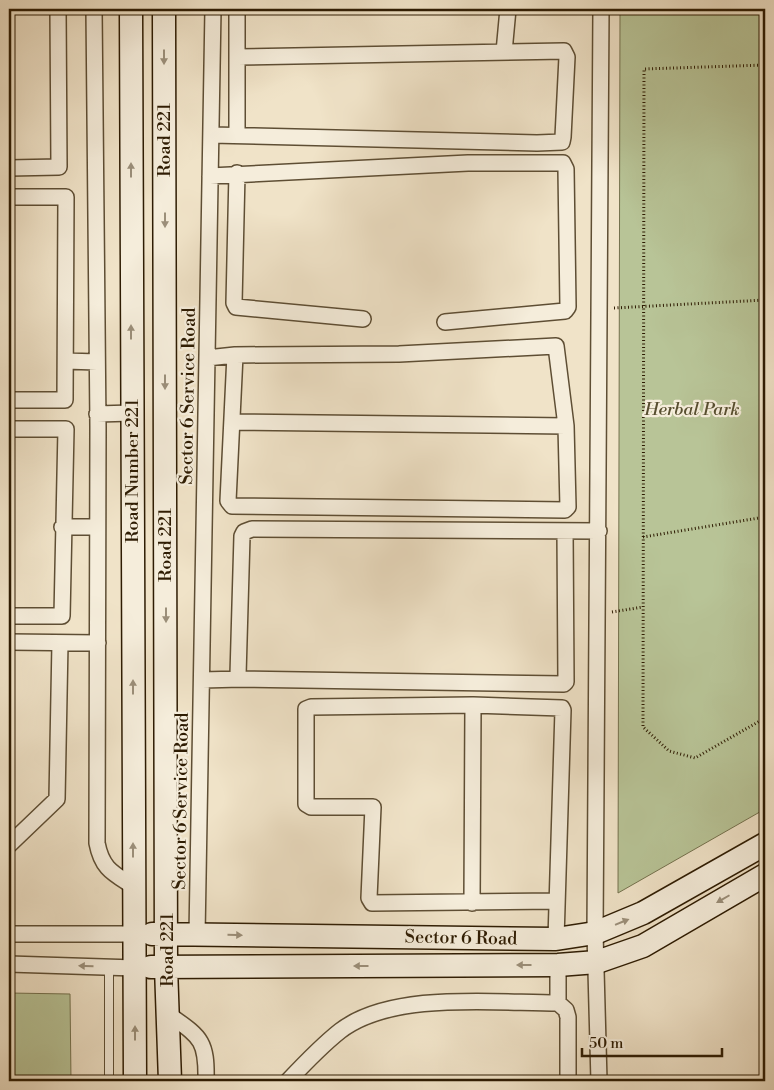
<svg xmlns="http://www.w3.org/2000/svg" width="774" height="1090" viewBox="0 0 774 1090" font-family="'Libre Bodoni',serif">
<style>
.green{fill:#b8c497;stroke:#73704d}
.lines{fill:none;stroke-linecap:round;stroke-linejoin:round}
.lane-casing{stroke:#5e4e34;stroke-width:10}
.street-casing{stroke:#5e4e34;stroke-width:18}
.secondary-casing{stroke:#2e1c03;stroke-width:25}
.path{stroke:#2e1c03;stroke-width:3;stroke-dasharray:1 2.5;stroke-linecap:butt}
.lane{stroke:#f5eddb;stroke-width:8}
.street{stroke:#f5eddb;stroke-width:15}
.secondary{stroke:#f5eddb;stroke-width:22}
.oneway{fill:#9b8f7a}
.labels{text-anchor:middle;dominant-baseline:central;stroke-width:4.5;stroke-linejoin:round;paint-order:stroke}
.street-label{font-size:18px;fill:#2e1c03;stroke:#f5eddb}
.park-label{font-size:18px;font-style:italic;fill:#574e2f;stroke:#f5eddb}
</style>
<rect width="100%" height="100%" fill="#f0e3c8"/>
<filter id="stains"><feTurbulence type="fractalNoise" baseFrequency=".004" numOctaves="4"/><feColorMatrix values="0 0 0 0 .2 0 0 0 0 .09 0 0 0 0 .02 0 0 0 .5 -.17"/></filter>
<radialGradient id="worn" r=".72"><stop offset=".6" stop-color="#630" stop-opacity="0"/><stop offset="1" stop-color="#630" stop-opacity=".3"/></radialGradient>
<!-- green -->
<path class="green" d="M620,9H765V809L618,893Z
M9,993L70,994L71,1081H9Z"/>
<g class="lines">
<defs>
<path id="lane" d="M109,1081V967"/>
<path id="street" d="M94,9L98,427L97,843C102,869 113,873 133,886
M504,52L508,9
M211,135L537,143L562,142L563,137L567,57L564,51L237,57
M237,135V9
M9,168L59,167L58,9
M237,173L234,303L236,307L363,319
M210,176L468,163H563L566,169L568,307L565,311L445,322
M9,197H66L65,400H9
M207,358L235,355L399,354L556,346L566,426L568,507L565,510L232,506L228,501L235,355
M66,361L97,362
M97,414L132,413
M232,422L566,426
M9,429H66L62,616H9
M62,527H96
M565,531L566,682L564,684L241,679L238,675L242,536L244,532L252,529L599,531
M9,642L98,643
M202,680L241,679
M9,845L57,799L60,643
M472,903L473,705
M9,934H133
M197,935L213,9
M556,939L563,710L562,708L473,705L311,707L306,709V804L311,807H373L369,898L372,903L557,901
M9,964L135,968
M558,1003V965
M168,1014C200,1037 207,1039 206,1081
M288,1081C304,1064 321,1046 340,1031C392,991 494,1003 558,1003L566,1010L568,1017V1081
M599,1081L595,933L601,9"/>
<path id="secondary" d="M131,9L135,1081
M164,9L166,967L170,1081
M152,934L556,939L595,933L643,913L765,844
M151,967L558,965L597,962L643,946L765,875"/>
</defs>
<!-- lane casing -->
<use href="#lane" class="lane-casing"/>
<!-- street casing -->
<use href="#street" class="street-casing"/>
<!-- secondary casing -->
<use href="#secondary" class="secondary-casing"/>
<!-- path -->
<path class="path" d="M765,65L644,69L643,727L669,751L695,758L765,718
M614,308L765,300
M643,537L765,517
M612,612L643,607"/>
<!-- lane -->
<use href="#lane" class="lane"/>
<!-- street -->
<use href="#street" class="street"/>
<!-- secondary -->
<use href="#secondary" class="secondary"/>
</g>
<!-- one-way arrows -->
<defs><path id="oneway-solid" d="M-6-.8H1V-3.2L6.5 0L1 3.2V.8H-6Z" transform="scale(1.25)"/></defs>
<g class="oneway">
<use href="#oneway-solid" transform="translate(164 57) rotate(90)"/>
<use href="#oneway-solid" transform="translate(131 170) rotate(-90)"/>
<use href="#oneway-solid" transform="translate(165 220) rotate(90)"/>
<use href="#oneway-solid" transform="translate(131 332) rotate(-90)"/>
<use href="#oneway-solid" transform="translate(165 382) rotate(90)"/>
<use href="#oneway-solid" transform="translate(166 615) rotate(90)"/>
<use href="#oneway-solid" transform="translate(133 687) rotate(-90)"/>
<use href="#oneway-solid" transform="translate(133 850) rotate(-90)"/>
<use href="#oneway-solid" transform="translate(723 899) rotate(150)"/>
<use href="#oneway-solid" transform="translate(622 922) rotate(-22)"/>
<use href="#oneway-solid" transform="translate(235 935) rotate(1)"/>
<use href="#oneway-solid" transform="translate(524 965) rotate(180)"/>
<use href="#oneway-solid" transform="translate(86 966) rotate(-178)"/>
<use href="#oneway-solid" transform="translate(361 966) rotate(180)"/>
<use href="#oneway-solid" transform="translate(135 1033) rotate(-90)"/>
</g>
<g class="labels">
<!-- street labels -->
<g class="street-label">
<text transform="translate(164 140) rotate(-90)">Road 221</text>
<text transform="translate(188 396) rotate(-89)">Sector 6 Service Road</text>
<text transform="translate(132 471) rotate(-90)">Road Number 221</text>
<text transform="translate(165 545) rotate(-90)">Road 221</text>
<text transform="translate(181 801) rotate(-89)">Sector 6 Service Road</text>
<text transform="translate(461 938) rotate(1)">Sector 6 Road</text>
<text transform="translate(167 950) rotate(-90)">Road 221</text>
</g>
<!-- park labels -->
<g class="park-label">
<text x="692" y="409">Herbal Park</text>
</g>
</g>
<!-- margin -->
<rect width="774" height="1090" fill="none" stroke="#f0e3c8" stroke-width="30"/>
<rect x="10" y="10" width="754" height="1070" fill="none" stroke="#2e1c03" stroke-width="2.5"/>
<rect x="15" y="15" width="744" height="1060" fill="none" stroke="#2e1c03"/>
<!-- scale -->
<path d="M582 1048v8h140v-8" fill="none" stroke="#2e1c03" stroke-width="2.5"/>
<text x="589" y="1048" font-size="15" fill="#2e1c03" stroke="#f5eddb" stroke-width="4" paint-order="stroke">50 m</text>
<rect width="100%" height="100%" filter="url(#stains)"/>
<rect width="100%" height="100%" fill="url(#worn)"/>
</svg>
